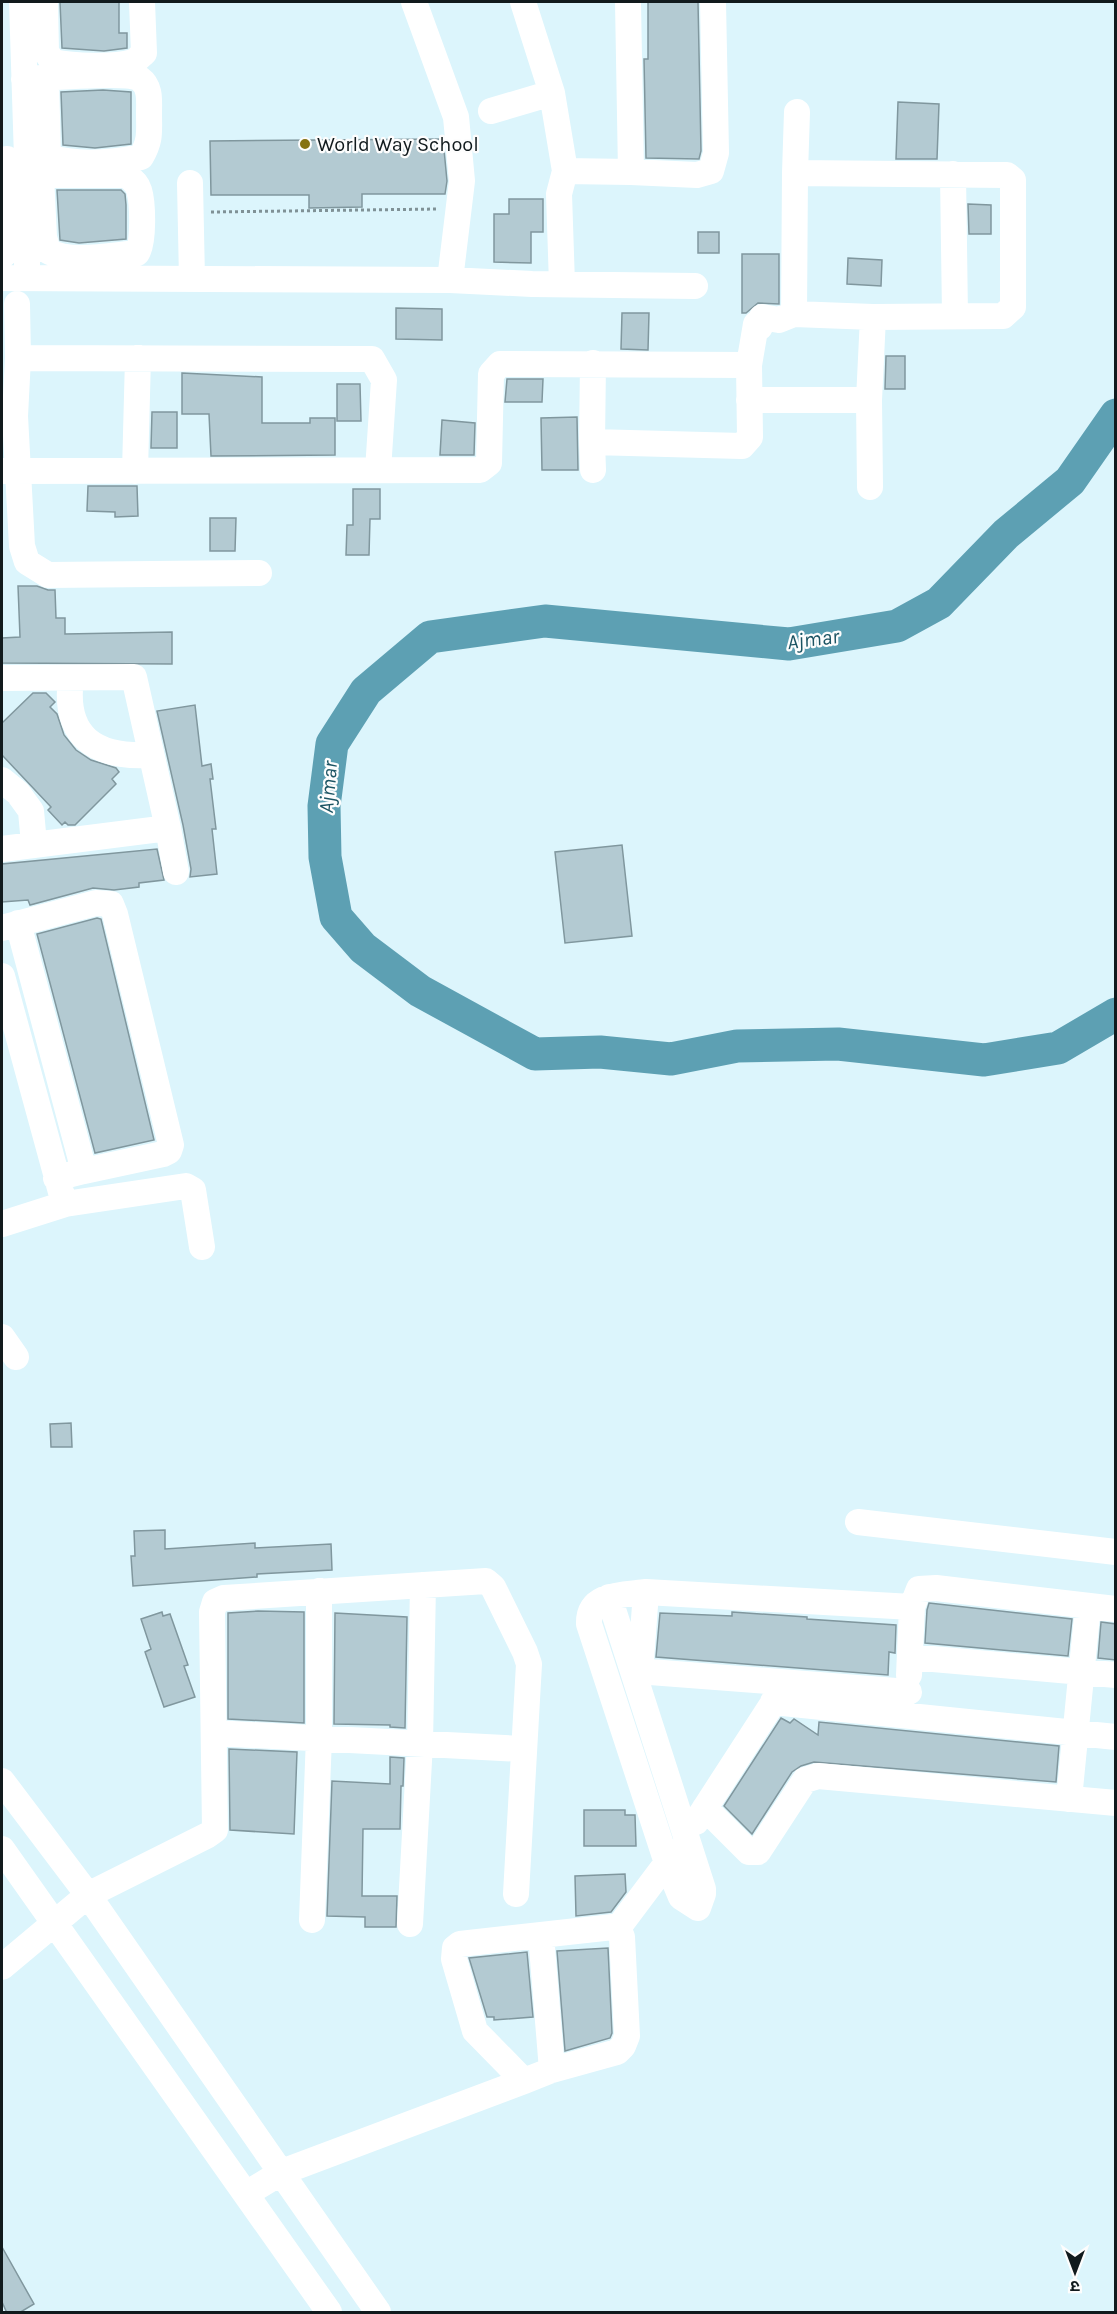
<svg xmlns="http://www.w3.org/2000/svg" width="1117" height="2314" viewBox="0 0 1117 2314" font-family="Karla,'Noto Sans Devanagari',sans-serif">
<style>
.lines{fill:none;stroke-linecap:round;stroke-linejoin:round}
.river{stroke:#5da0b3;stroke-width:33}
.building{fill:#b3cad2;stroke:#80979e;stroke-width:1.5}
.path{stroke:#7f9196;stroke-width:3;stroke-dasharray:3 3;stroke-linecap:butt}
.minor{stroke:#fff;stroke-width:26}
.poi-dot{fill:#857213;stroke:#fdfdfd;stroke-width:2}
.labels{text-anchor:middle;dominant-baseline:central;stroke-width:4.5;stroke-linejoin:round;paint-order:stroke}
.poi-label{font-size:20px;fill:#111a1d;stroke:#fdfdfd;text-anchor:start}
.water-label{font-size:21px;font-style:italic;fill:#1c5463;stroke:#fdfdfd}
</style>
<rect width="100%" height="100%" fill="#dcf5fc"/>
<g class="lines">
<!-- river -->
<path class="river" d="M1116,415L1070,481L1006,534L939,603L897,626L789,644L545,621L430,637L366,691L332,744L324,806L325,857L336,917L363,948L420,991L535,1054L600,1052L671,1059L737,1046L838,1044L984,1060L1058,1048L1116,1014"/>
</g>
<!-- building -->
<path class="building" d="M60,2H119V33H127V48L104,51L62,48Z
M648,2H698L701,151L699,159L646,158L644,59H648Z
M103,90L131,92V144L95,148L63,145L61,92Z
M898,102L939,104L937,159H896Z
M443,139L447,181L445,194H362V207L309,208V195H211L210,141Z
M57,190H121L125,194L126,205V239L79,243L60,240Z
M509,199H543V232H531V263L494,262V214H509Z
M968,204L991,205V234H969Z
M698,232H719V253H698Z
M742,254H779V304L758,303L746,313H742Z
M848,258L882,260L881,286L847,284Z
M396,308L442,309V340L396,339Z
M622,313H649L648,350L621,349Z
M886,356H905V389H885Z
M182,373L262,377V423H310V418H335V455L211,456L209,414H182Z
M507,379H543L542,402H505Z
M337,384H360L361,421H337Z
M152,412H177V448H151Z
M577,417L578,470H542L541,418Z
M442,420L475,423L474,455H440Z
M88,486H137L138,516L115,517V512L87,511Z
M353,489H380V519H370L369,555H346L347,525H353Z
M210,518H236L235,551H210Z
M18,586H37L48,590H55L56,618H65V634L172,632V664L2,663V638L20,637Z
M33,693H46L55,702L50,707L57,714L64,735L76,750L91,760L116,768L119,772L112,779L116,784L75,825H68L65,822L62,825L48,810L51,807L2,755V723Z
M195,705L202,766L211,764L213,779H210L216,829H212L217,874L190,877L191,869L183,825L157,711Z
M622,845L632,936L565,943L555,852Z
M157,849L164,880L139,883V887L114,890L93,888L30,905L28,900L2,902V864Z
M97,918L101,919L154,1140L95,1153L37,934Z
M71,1423L72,1447H51L50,1424Z
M165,1530V1549L255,1543V1548L331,1544L332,1570L257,1574V1577L133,1586L131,1556H135L134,1531Z
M929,1603L1072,1619L1068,1656L925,1643L927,1610Z
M258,1611L304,1612V1723L228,1719V1613Z
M162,1612L163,1616L170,1614L188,1665L184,1666L195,1697L164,1707L145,1652L151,1649L141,1619Z
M732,1612L807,1617V1619L896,1625L895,1653L889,1652L888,1675L656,1657L660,1613L732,1616Z
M335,1613L407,1617L405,1728L390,1727V1725L334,1724Z
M1101,1622L1116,1624V1660L1098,1658Z
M781,1718L790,1723L794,1719L818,1735L819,1722L1059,1746L1056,1782L814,1762L801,1766L792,1772L752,1834L724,1806Z
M229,1749L297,1752L294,1834L230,1830Z
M390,1757L404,1758L403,1786H401L400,1829H363L362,1896H397L396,1927H365V1917L327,1916L332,1781L390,1784Z
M584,1810H625V1815H635L636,1846H584Z
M625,1874L626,1892L611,1912L576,1916L575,1876Z
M608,1948L612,2033L610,2038L565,2051L557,1951Z
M527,1952L533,2017L494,2020V2017H487L469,1958Z
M2,2247L34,2304L19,2313H7L2,2302Z"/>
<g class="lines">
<!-- path -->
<path class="path" d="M211,212L438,209"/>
<!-- minor -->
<path class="minor" d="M22,2L27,158V277
M45,2L46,52L53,62C74,66 112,68 133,62C137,60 140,56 144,53L142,2
M414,2L456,117L462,181L450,280
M628,2L631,172
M24,79C44,78 127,71 140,79C151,87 149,101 149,113C149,132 151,140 141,157C112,163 78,166 48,157L46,78
M552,93L565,171
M491,111L552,93L523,2
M797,112L795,173L1007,175L1013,180V307L1003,316L873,317L869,400
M953,174L955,316
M27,175H126C132,179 137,183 139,190C143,203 144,242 137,253C112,255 69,264 48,251L44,237L41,175
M190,183L192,279
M2,256L11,248L7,159
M2,278L450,280L532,284L695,286
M562,284L559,194L565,171L631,172L697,175L711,171L716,153L713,2
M17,304L18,358L15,416L22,546L27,562L48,575L259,573
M794,314L873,317
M18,358L372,359L384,380L378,470
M749,365L756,324L760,327L762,317L779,320L794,314L795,173
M749,400H869L870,487
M592,442L593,363
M2,471L480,470L489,463L491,374L500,364L749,365L750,437L742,446L592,442L593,470
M135,471L138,358
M2,678L134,677L168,828L2,849
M71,678C63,737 95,758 151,755
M2,780L18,793L31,811L34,844
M168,828L176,872
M18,923L84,1171L56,1178
M2,928L96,903L111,904L115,914L171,1145L169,1151L163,1154L84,1171
M2,976L61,1192
M2,1224L65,1204L186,1186L193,1190L202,1247
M2,1337L16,1357
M858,1522L1116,1552
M609,1597L703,1889V1894L698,1908L681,1897L667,1863L589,1624C588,1593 623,1595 646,1592
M910,1657L1116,1675
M909,1675L912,1607
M909,1692L650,1672L644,1669L641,1660L646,1592L912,1607L919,1589L936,1588L1116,1609
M773,1702L1116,1737
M214,1733L522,1749
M2,1781L88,1895L378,2312
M1069,1799L1088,1606
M705,1808L749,1852H758L805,1780L818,1776L1116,1803
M696,1822L782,1689
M2,1849L329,2312
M312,1920L319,1737V1591
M410,1924L420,1743L423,1585
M618,1928L675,1852
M541,1935L552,2070
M2,1967L88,1895L208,1835L215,1830L212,1612L215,1602L224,1598L486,1581L493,1587L525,1652L529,1664L516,1894
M246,2194L282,2172L524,2081L552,2070L617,2052L623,2046L627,2036L622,1937L618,1928L613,1927L460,1944L455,1948L454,1959L475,2031L524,2081"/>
</g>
<!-- markers -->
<circle class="poi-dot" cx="305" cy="144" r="6"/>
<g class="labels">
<!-- poi labels -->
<g class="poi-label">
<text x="317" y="144">World Way School</text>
</g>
<!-- water labels -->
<g class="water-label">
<text transform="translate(813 639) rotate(-7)">Ajmar</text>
<text transform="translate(328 787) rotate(-85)">Ajmar</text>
</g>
</g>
<!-- border -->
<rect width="1117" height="2314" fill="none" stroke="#111a1d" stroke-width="6"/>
<!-- north arrow -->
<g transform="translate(1075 2272) rotate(180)" stroke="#fdfdfd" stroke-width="4.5" paint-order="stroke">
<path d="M0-4.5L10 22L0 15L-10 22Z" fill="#111a1d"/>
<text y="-9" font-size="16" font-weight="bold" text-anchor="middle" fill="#111a1d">उ</text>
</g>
</svg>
